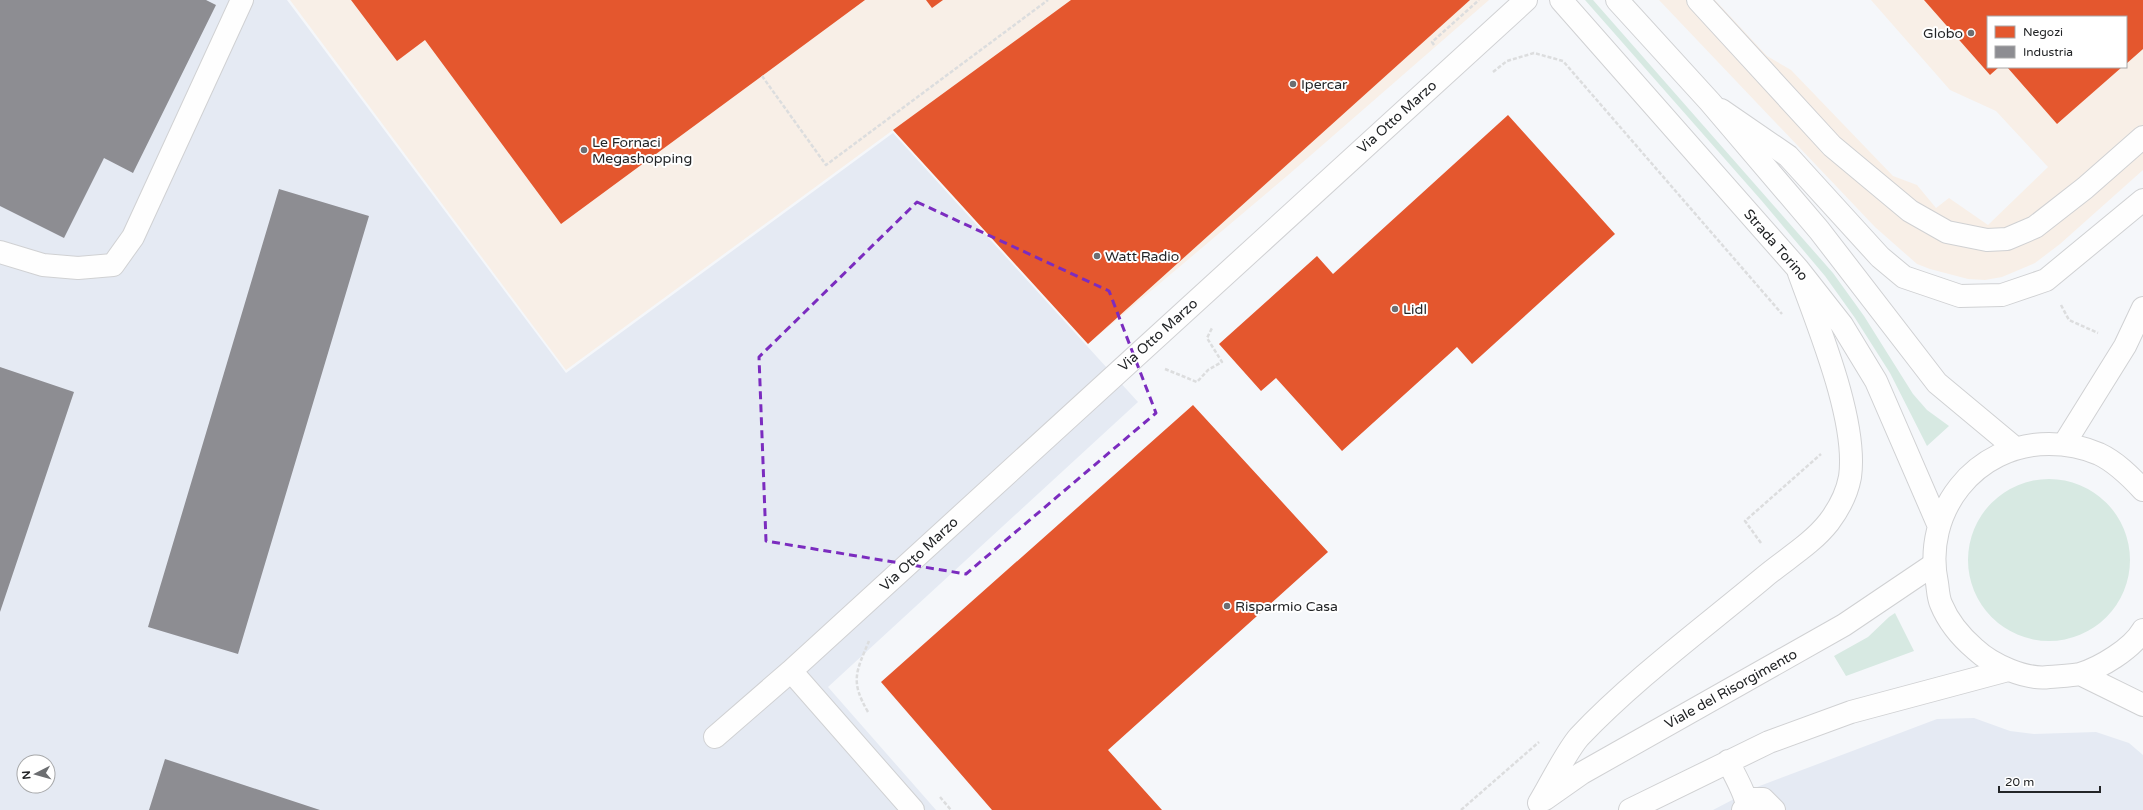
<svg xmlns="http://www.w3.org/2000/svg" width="2143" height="810" viewBox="0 0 2143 810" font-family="'Varela Round',sans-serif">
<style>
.commercial{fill:#f8efe7;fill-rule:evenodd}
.built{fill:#e5eaf3;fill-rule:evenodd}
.green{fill:#d7e9e2}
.shops{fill:#e4572e}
.industry{fill:#8d8d92}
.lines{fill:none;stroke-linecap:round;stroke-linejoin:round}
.minor-casing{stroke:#d0d1d3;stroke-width:24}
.major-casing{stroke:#d0d1d3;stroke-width:24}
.path{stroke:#dcddde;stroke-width:2.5;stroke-dasharray:4 2;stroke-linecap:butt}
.minor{stroke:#fefefe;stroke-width:22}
.major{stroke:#fefefe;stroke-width:22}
.marked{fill:none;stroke:#7b2cbf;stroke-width:3;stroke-dasharray:8 5;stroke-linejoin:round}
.poi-dot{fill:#6c6e71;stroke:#fff;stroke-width:1.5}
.labels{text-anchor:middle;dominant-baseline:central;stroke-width:4;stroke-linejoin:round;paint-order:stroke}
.poi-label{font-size:14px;fill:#232527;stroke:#fff;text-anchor:start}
.street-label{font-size:14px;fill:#232527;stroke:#fff}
</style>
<rect width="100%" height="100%" fill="#f5f7fa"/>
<!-- commercial -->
<path class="commercial" d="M290,0H1489L1287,176L1088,344L893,130L566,370Z
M1659,0H1715L1767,56L1791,70L1893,176L1917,185L1936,208L1949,198L1988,225L2048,167L1996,111L1950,90L1871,0H2143V170L2060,244L2035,263L2002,277L1985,280L1968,279L1930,269L1917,264L1875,227ZM1988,17H2126V67H1988Z"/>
<!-- built -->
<path class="built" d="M0,0H287L566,373L893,133L1138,402L828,687L936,810H0ZM24,762H48V786H24Z
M1974,718L2010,731L2034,734L2096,732L2129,743L2143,755V810H1713L1757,787L1937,719Z"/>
<!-- green -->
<path class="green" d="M1585,0H1593L1833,273L1864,316L1913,394L1927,410L1949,426L1927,446L1890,373L1855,318L1825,276L1761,200Z
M1968 560a81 81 0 1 1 162 0a81 81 0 1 1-162 0Z
M1895,613L1914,651L1846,676L1834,656L1868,637L1889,617Z"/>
<!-- shops -->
<path class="shops" d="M351,0H865L561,224L425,40L397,61Z
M926,0H943L932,8Z
M1071,0H1470L1088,344L893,130Z
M1924,0H2143V49L2126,64V17H1988V67H1999L1990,75Z
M2007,67H2122L2057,124Z
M1508,115L1615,234L1472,364L1457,347L1342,451L1276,378L1261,391L1219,344L1317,256L1333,274Z
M1193,405L1328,552L1108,750L1162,810H992L881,682Z"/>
<!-- industry -->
<path class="industry" d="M0,0H206L216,5L133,173L104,158L64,238L0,206Z
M279,189L369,216L238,654L148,627Z
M0,367L74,392L0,612Z
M165,759L320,810H149Z"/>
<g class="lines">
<defs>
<path id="minor" d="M1698,0L1832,146L1910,211L1947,232L1987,240L2007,239L2035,227L2085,188L2143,137
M1721,110L1788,156L1880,257L1904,277L1960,296L2002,295L2046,280L2143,200
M0,252L43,265L78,268L113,265L133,237L242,0
M2064,444L2125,346L2143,308
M715,737L791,671
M1728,761C1734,775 1747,795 1747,808L1743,810
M1545,799L1582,773L1844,625L1933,565
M1747,799H1763L1774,810
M1539,803C1550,785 1566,752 1579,737C1633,680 1702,629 1762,579C1784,560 1811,545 1829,522C1838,510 1847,493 1850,477C1858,421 1818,326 1799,273
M913,810L791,671L1526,0
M1630,810L1769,742L1851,712L2008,670"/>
<path id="major" d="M1561,0L1798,269L1842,325L1876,381L1938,524
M1617,0L1710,102L1819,230L1937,383L2015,448
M2143,490C2130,476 2116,462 2099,454C2083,447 2065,444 2049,444C1975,444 1922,512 1937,583C1938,589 1938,597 1941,604C1948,621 1961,637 1975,649C1992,665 2026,680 2049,677C2059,676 2070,676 2080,674C2100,668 2132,649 2143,630
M2080,674L2143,705"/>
</defs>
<!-- minor casing -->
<use href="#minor" class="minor-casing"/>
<!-- major casing -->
<use href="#major" class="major-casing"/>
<!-- path -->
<path class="path" d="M1434,45L1432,42L1479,0
M1493,72L1507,61L1534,53L1563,61L1782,314
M762,76L826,165L1048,0
M2061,305L2069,320L2098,333
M1165,369L1197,382L1208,370L1222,362L1207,338L1212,328
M1761,543L1745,521L1821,454
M868,712C850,681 856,672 869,641
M940,797L951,810
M1461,810L1539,742"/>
<!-- minor -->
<use href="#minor" class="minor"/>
<!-- major -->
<use href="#major" class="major"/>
</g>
<!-- marked area -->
<path class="marked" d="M917,202L1109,291L1156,413L966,574L766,541L759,357Z"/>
<!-- markers -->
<g class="poi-dot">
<circle cx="1971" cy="33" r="4"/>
<circle cx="1293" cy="84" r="4"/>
<circle cx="584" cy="150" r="4"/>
<circle cx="1097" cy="256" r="4"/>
<circle cx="1395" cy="309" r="4"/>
<circle cx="1227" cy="606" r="4"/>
</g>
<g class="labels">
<!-- poi labels -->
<g class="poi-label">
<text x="1963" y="33" text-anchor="end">Globo</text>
<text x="1301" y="84">Ipercar</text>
<text x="592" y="142">Le Fornaci<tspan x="592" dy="16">Megashopping</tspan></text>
<text x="1105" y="256">Watt Radio</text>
<text x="1403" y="309">Lidl</text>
<text x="1235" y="606">Risparmio Casa</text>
</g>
<!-- street labels -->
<g class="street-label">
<text transform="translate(1397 117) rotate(-42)">Via Otto Marzo</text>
<text transform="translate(1776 245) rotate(49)">Strada Torino</text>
<text transform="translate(1158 335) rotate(-42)">Via Otto Marzo</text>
<text transform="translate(919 554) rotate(-43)">Via Otto Marzo</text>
<text transform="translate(1731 689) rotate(-29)">Viale del Risorgimento</text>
</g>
</g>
<!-- legend -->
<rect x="1987" y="16" width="140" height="52" fill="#ffffff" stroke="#a7a8a9"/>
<rect x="1995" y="26" width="20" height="12" fill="#e4572e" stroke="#a7a8a9"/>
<text x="2023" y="36" font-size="12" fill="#232527">Negozi</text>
<rect x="1995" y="46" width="20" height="12" fill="#8d8d92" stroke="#a7a8a9"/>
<text x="2023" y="56" font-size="12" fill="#232527">Industria</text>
<!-- north arrow -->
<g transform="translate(36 774) rotate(264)"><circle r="19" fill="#ffffff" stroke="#a7a8a9"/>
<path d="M0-3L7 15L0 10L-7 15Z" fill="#6c6e71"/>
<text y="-6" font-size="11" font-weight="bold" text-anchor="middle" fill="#232527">N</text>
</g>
<!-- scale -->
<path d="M1999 786v6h101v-6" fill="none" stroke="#232527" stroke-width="2"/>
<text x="2005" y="786" font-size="12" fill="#232527" stroke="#ffffff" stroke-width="3" paint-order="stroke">20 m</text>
</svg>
